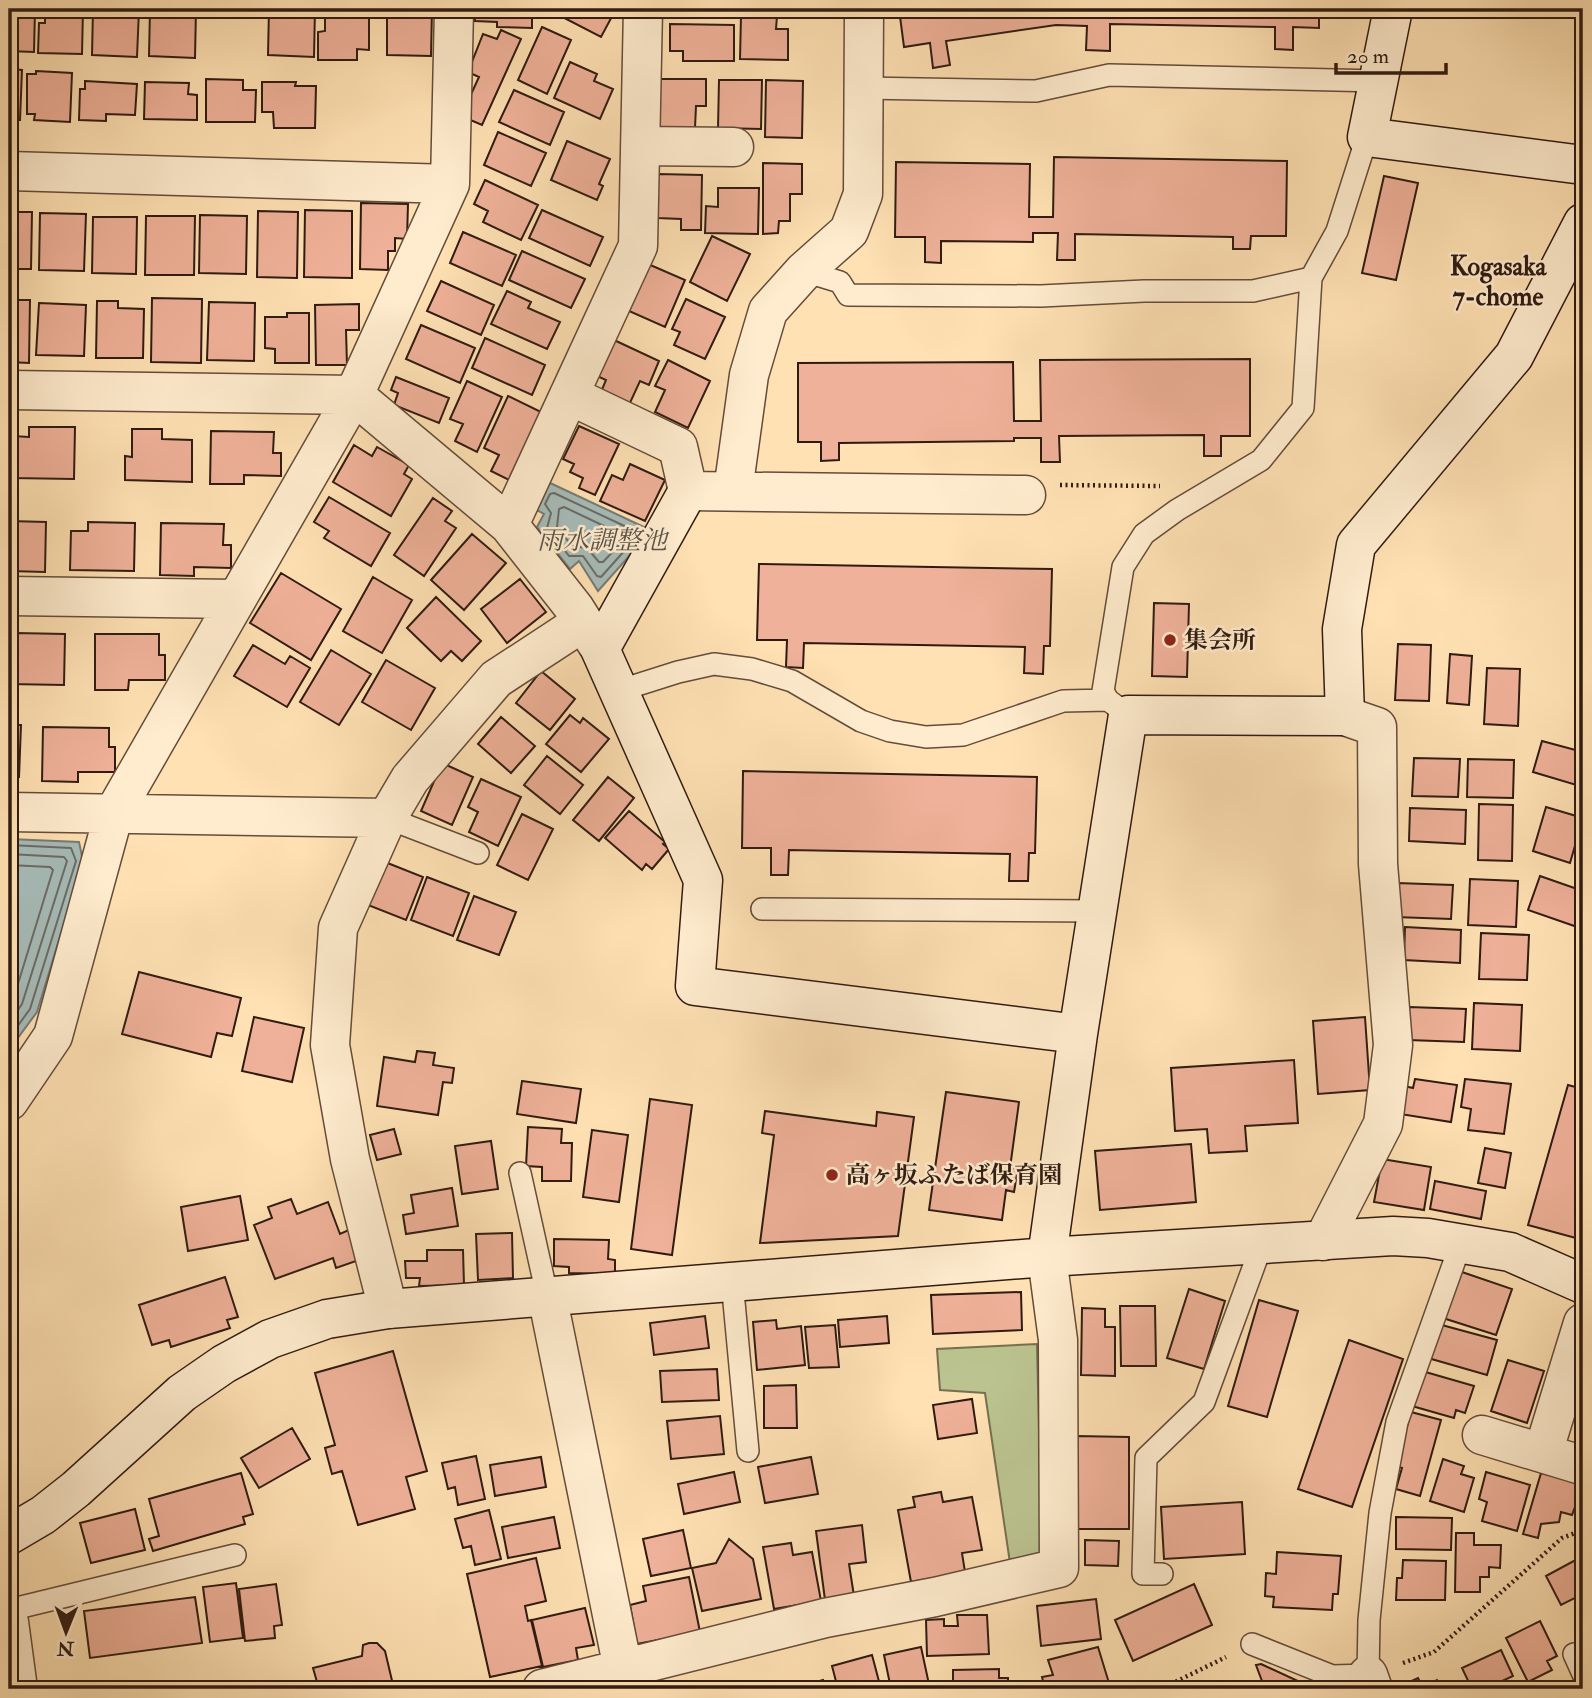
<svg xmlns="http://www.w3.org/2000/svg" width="1592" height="1698" viewBox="0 0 1592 1698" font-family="'IM FELL Double Pica','Noto Serif JP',serif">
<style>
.green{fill:#bbc490;stroke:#767051;stroke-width:2}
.water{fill:#a6bbb8;stroke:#777b76;stroke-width:2}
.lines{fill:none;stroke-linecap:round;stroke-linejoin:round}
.shore{stroke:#6b6b65;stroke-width:2}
.building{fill:#efb199;stroke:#301b12;stroke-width:2}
.lane-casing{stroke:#644c3a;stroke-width:24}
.street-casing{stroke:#644c3a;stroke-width:41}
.secondary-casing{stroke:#301b12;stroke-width:41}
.path{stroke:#301b12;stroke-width:4.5;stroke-dasharray:2 3.5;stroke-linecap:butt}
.lane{stroke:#ffecce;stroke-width:21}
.street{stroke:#ffecce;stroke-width:38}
.secondary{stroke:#ffecce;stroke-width:38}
.poi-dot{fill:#8f2418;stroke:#ffecce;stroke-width:2.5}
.labels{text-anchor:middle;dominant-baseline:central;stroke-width:5;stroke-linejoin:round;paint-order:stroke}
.poi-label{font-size:24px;font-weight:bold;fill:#301b12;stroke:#ffecce;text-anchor:start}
.neighbourhood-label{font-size:26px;font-weight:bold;fill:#301b12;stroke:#ffecce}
.water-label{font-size:26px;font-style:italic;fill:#59534c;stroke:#ffecce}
</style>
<rect width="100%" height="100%" fill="#ffe1b3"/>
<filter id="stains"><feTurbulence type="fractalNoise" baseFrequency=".00286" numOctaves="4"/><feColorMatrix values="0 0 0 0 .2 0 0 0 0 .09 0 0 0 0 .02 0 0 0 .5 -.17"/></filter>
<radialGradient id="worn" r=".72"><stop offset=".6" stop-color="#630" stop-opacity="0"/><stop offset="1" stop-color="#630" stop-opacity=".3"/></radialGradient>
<!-- green -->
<path class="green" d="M1037,1344L1042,1557L1010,1563L985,1393L940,1390L937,1349Z"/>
<!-- water -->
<path class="water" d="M548,482L644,527L632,553L598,591L579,561L570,569L537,527L544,514L535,509Z
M9,839L79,842L83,861L37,1012L9,1050Z"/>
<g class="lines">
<!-- shore -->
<path class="shore" d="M554,493L633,530L626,549L601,577L597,576L583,556H569L547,528L551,513L545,504L550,494Z
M564,507L621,534L619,545L603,562H599L587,548L572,546L557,527L559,509Z
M9,845L71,848L76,861L30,1009L9,1038
M9,854L64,857L67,861L22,1004L9,1023
M9,865L50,867L53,870L13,1000L9,1006"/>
</g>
<!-- building -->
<path class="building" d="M9,9H35L34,52L9,51Z
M45,9H83L82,54L38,53L39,23H45Z
M93,9H139L137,57L92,55Z
M150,9H196L195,58L149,56Z
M269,9H315L314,57L268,55Z
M387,9H432L431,56L387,55Z
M475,9H532V28L497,27V22L475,21Z
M547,9H616L601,37Z
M899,9H1055V11H1087V9H1319V28L1293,27V50L1275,49V27L1110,24V51L1086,50L1087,26L1056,25L946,41L950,65L933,68L930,43L904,47Z
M325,15L369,16V50L357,49V60H318V32L325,31Z
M741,16H777L776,29H788V60L740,59Z
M670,24L734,25V61H683V51H670Z
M542,27L571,40L547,94L518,80Z
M501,30L521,39L482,125L461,116L479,77L468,72L483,34L497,39Z
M570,62L597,74L594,81L613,89L600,119L554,98Z
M9,69L22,70L20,120H9Z
M36,71L72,73L70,122L34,120L35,114H27V74H36Z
M206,79L243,80V90H256L255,122H206Z
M659,79H706V106H696L695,128H658Z
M719,80H762L761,129L718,128Z
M766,80L803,81L802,138L765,137Z
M85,81L137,84L135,115L106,114V121L79,120L80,89H85Z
M145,82L189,83L188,94L197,95V120L144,119Z
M262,82H296L295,86H316L315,128H274L273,112H262Z
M514,90L564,112L550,145L499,122Z
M498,132L546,153L531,186L484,165Z
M567,141L610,159L599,184L603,186L597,200L551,180Z
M1054,157L1287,161L1286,236H1251L1250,249H1233V237L1075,234V260H1057L1058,233H1033V242L941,241V263L925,262V237H895L896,162L1030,164L1029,217H1053Z
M763,163L802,164V194H790V221H779L778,233L763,234Z
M658,174L702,175L701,230H681V219L658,218Z
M1384,176L1418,183L1396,280L1362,273Z
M485,180L538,205L521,240L483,222L488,211L474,204Z
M718,188H759L758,234L705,233L706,206L718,207Z
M361,203L408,204L407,239L395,238V251H388V270L360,269Z
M305,210L352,211V278L304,277Z
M542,210L603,237L590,266L529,238Z
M258,211L298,212L297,278L257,277Z
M9,212H32L31,269H9Z
M40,213L86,214L84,271L39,270Z
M200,215L247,216L246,274L199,273Z
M146,216H195L194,275H145Z
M93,217H137L136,274L92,273Z
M463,232L516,255L502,286L450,263Z
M712,236L750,254L727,301L690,282Z
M522,251L585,279L571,308L509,280Z
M648,264L685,280L665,327L629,311Z
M441,281L494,305L481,335L427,311Z
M507,291L531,302L528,308L560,322L547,349L491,324Z
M152,298L202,299L201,363L151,362Z
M686,299L725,317L705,359L674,345L680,332L672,329Z
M9,300H30L29,363L9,362Z
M97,301H118V308L144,309L143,358H96Z
M209,302L255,303L254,361L207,360Z
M39,303L86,305L84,356L36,355Z
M359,304V330H346L347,365H316L315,305Z
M287,313H309V363H275V349L265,348V317H287Z
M421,325L475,348L460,383L406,359Z
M485,338L545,365L532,395L472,368Z
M614,340L659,361L649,385L640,381L629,405L601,392L606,380L597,376Z
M1250,359V436H1221V456H1204V435L1059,436L1060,462H1041V438H1014V441L839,443V460L821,461V442H798V363L1013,362L1014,421H1041L1040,360Z
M668,360L710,381L688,428L655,412L665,390L655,386Z
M396,377L449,398L439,423L394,405L398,393L391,390Z
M467,381L502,397L477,452L455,441L463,424L450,419Z
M508,396L541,412L509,480L491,471L499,455L484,448Z
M579,426L619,444L595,495L579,488L583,478L570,472L574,464L563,459Z
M29,427H75L74,479L12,478L13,436L29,437Z
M132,429H162V439L192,440V482L125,480V456L132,457Z
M211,431L274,432L273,453H281V476L244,475V484H210Z
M354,445L372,456L377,447L409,465L404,474L412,479L391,516L333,482Z
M630,464L665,480L645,521L600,501L612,475L623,480Z
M329,497L390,533L371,566L324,538L329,531L314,522Z
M433,498L452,511L445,521L456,528L424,576L394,555Z
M9,521L46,522L45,572L9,571Z
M88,522L135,523L134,571L70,570L71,531H88Z
M161,523L224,524L223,545H231V568L194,567V576L160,575Z
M472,534L506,563L464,610L431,580Z
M759,564L1052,569L1050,646H1044L1043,674L1024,673L1025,647L804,643L803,668L786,667L787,640H757Z
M281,573L341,609L311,660L250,623Z
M373,577L412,600L382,653L343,631Z
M520,579L546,612L507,643L481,609Z
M436,597L481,641L462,661L451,651L441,661L407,628Z
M1154,603L1189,604L1187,677L1152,676Z
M16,633L65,634L64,685L9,684V643H15Z
M95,634H159V655H165V680H129L128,690H95Z
M1398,644L1431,645L1429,701L1395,700Z
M253,645L285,664L290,656L310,668L287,707L234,676Z
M331,650L371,674L339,725L300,702Z
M1450,654L1472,656L1469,705L1447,703Z
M386,660L435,688L411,730L362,702Z
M1487,668L1520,669L1518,726L1484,724Z
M541,671L575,699L550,730L516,703Z
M570,715L580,723L583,718L609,739L581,772L546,744Z
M501,717L535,746L511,773L478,744Z
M9,725H21L19,777L9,776Z
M43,727L109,728V747H115V772H78V782L42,781Z
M1542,741L1583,752V787L1533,772Z
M547,756L583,785L560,814L524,785Z
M1414,758L1460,759L1458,797L1412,796Z
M1468,759L1514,760L1513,798L1467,797Z
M442,763L473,777L452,825L421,811Z
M743,771L1037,777L1035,853H1029L1028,881H1009L1010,854L789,850L788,875H771V848H742Z
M608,777L634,798L599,841L573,820Z
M481,779L521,797L498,846L469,832L478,812L468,807Z
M1479,804L1513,805L1512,861L1478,860Z
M1546,807L1583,818L1570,863L1533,851Z
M1410,808L1466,810L1465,844L1409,841Z
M629,811L665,842L663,844L669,849L652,869L646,864L642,870L605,838Z
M522,814L553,829L528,880L497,865Z
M385,862L423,877L406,920L368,905Z
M1540,876L1583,891V929L1528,910Z
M427,877L469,893L453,936L411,920Z
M1470,879L1518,881L1516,927L1468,925Z
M1397,883L1453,885L1451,919L1395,917Z
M474,896L516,912L499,955L457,940Z
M1405,927L1461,930L1460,963L1404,960Z
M1481,933L1529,935L1527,980L1479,979Z
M139,972L241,998L232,1036L217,1033L211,1057L122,1034Z
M1474,1003L1522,1005L1520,1051L1472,1049Z
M1409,1007L1466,1009L1464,1042L1408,1040Z
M254,1017L304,1028L292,1082L242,1071Z
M1365,1017L1370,1090L1318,1094L1313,1021Z
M417,1051L435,1053L433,1065L454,1068L452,1083L443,1082L438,1115L377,1106L384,1057L415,1062Z
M1294,1060L1298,1123L1245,1126L1247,1151L1209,1153L1207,1129L1175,1131L1171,1068Z
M1415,1079L1457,1085L1451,1122L1400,1114L1404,1086L1413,1088Z
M1465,1079L1511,1084L1504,1134L1468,1130L1471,1109L1461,1107Z
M522,1081L581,1089L576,1123L517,1114Z
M1568,1085L1583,1089V1240L1528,1225Z
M946,1092L1019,1102L1010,1168L1018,1169L1014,1192L1006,1190L1002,1220L929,1210Z
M650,1099L692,1105L672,1255L631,1249Z
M765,1111L876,1126L877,1112L914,1117L898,1236L760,1243L774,1135L762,1133Z
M528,1127L562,1129L561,1143H572L571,1181H542V1167L526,1166Z
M394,1129L401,1154L377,1160L370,1135Z
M592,1130L628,1135L619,1202L583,1197Z
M491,1141L498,1189L462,1194L455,1146Z
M1191,1144L1196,1202L1100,1210L1095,1151Z
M1485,1148L1511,1153L1505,1188L1478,1183Z
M1382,1159L1431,1167L1424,1210L1374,1202Z
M1435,1181L1486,1191L1481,1219L1430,1209Z
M452,1188L458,1226L406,1234L403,1215L414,1213L411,1195Z
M240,1196L248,1240L188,1251L181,1207Z
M291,1199L297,1214L328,1202L340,1234L351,1229L362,1259L336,1268L333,1258L275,1279L254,1225L272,1218L268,1207Z
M512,1233L513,1278L478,1280L476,1234Z
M554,1239L609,1240L608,1259L615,1260V1274L569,1273V1267L554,1266Z
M427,1250H463L464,1285L419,1286L420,1278H406L405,1261H427Z
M1459,1271L1512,1289L1496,1335L1443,1318Z
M225,1277L238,1317L227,1320L230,1328L171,1347L169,1340L152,1345L139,1305Z
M1189,1289L1225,1301L1204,1369L1167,1358Z
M1021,1292L1022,1330L933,1334L931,1295Z
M1259,1300L1298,1311L1267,1417L1228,1406Z
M1120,1306H1155L1156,1366H1121Z
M1082,1308L1105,1309V1327H1115V1376L1081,1375Z
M705,1316L709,1348L654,1355L650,1323Z
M887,1316L889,1343L840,1347L838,1320Z
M776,1320L777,1329L801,1326L805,1365L757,1370L753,1322Z
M1438,1324L1497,1340L1487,1375L1428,1358Z
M835,1325L839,1367L809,1368L805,1327Z
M1349,1340L1403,1359L1352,1507L1298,1489Z
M393,1351L427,1471L406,1477L415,1509L358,1525L342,1471L332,1474L325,1448L335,1445L315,1373Z
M1508,1360L1544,1371L1527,1423L1491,1411Z
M717,1369L719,1400L662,1402L660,1371Z
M1422,1371L1474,1386L1465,1413L1456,1410L1454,1418L1412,1406Z
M796,1385L797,1428H764V1386Z
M972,1399L977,1433L938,1439L933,1405Z
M1411,1412L1441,1420L1420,1496L1396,1489L1402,1468L1396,1466Z
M720,1416L724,1454L671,1459L667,1421Z
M292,1428L310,1459L259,1488L241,1458Z
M1075,1436L1129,1437V1529H1075Z
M476,1456L485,1499L458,1505L455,1487L448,1489L442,1463Z
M541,1457L546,1487L495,1496L490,1465Z
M811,1457L818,1494L765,1503L758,1467Z
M1443,1459L1464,1466L1461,1474L1474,1478L1464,1512L1430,1501Z
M734,1472L740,1502L684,1514L678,1484Z
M1486,1472L1530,1485L1517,1531L1482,1521L1487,1502L1479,1499Z
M241,1473L253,1514L243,1517L245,1524L153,1551L149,1539L159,1536L149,1499Z
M1541,1473L1583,1484V1509L1575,1507L1572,1515L1561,1512L1559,1522L1541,1524L1538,1538L1523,1534Z
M941,1492L943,1502L972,1497L982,1550L962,1553L965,1572L911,1582L898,1510L915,1507L913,1497Z
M1242,1502L1245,1554L1164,1559L1161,1507Z
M135,1509L145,1550L91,1563L80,1523Z
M489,1510L501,1559L475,1565L471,1546L463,1548L455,1519Z
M554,1517L560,1548L508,1558L502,1527Z
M1396,1517L1452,1518L1451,1550L1396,1549Z
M862,1525L866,1562L849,1564L854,1596L825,1600L816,1531Z
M683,1530L691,1568L651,1576L643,1539Z
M1456,1533H1474V1545H1501L1500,1568L1489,1567V1577H1480V1592H1455Z
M729,1539L753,1559L761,1599L702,1611L692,1568L716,1563Z
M1085,1540L1119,1541L1118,1566L1085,1565Z
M791,1543L793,1555L812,1552L821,1601L774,1609L763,1547Z
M1277,1552L1341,1556L1338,1594H1333L1332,1610L1273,1607L1274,1597L1265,1596L1266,1573L1276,1574Z
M1583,1556V1594L1561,1605L1546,1576Z
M536,1558L546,1601L525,1606L528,1621L531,1620L542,1666L490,1677L467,1574Z
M1403,1560L1446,1561L1445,1600H1396L1397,1578H1402Z
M689,1577L700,1632L637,1644L630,1605L646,1601L643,1586Z
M236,1583L243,1638L210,1642L203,1587Z
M276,1584L282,1625L274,1626L275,1638L245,1641L239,1589Z
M1194,1584L1212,1625L1133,1661L1115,1620Z
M195,1597L202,1643L90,1658L84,1611Z
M1096,1599L1101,1639L1041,1646L1037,1606Z
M585,1608L594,1645L576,1648L578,1660L543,1667L532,1620Z
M957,1615H987L989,1654L927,1656L926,1620L944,1619V1626H958Z
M1540,1621L1557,1656L1547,1661L1552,1670L1528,1682L1506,1638Z
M369,1643H377L385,1651L394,1689H319L313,1668L362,1656L363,1645Z
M921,1647L930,1689H891L884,1655Z
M1098,1647L1109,1683L1087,1689H1045L1042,1677L1053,1675L1048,1660Z
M1501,1650L1513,1676L1485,1689H1472L1462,1668Z
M872,1655L881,1689H838L832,1666Z
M1261,1664L1302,1683L1323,1681L1326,1689H1265L1256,1665Z
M999,1669V1678H1008V1689H953V1670Z
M1418,1678L1422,1687L1437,1680L1441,1689H1394Z
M823,1680L825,1689H791Z"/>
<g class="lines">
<defs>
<path id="lane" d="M864,88L1036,91L1109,75L1379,81
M804,271L840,282L848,295L1041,296L1144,291H1253L1311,278L1337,231L1367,137
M618,691L678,672L714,664L752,669L792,681L861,721L890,731L926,737L963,735L1063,701L1108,700
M1128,715L1108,700L1103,691L1123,567L1144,534L1177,510L1261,460L1303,408L1311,278
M387,818L478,853
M762,909L1097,911
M520,1173L547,1295
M732,1281L748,1451
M1162,1574H1143L1146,1458L1204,1402L1262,1244
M9,1610L235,1555
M1252,1644L1332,1676L1368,1675L1369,1620L1380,1513L1397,1422L1461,1243
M1574,1654L1583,1674"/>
<path id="street" d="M640,146L734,147
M9,171L450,184
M9,390L354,395L509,525L575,609L597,644
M569,395L678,447L688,491L1026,495
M733,491L749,375L768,311L804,271L849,231L863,194L864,9
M509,525L638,246L643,9
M9,596L235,599
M9,812L387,818
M9,1101L53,1036L114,813L354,395L450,184L454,9
M1323,1241L1383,1124L1393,1045L1378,864L1377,727L1345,716
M547,1295L623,1669
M388,1309L350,1159L330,1045L338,928L387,818L410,779L496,679L583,622
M1482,1435L1578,1464
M1543,1453L1583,1323
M9,1622L18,1689
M1368,1675L1373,1689
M542,1689L825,1618L935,1597L1059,1568L1058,1340L1047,1257"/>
<path id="secondary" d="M1393,9L1367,137L1583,165
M688,491L600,649L703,880L695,986L1078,1034
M1047,1257L1078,1034L1128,715L1345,716L1342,629L1356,545L1514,356L1583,223
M9,1535L43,1515L76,1489L182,1393L224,1364L270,1339L327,1319L388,1309L1047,1257L1393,1236L1428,1238L1510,1252L1583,1284"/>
</defs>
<!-- lane casing -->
<use href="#lane" class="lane-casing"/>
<!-- street casing -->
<use href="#street" class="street-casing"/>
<!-- secondary casing -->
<use href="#secondary" class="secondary-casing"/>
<!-- path -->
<path class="path" d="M1060,485L1160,486
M1403,1663L1434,1652L1562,1538L1583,1530
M1161,1689L1226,1657"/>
<!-- lane -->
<use href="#lane" class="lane"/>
<!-- street -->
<use href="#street" class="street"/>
<!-- secondary -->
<use href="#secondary" class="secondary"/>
</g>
<!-- markers -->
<g class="poi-dot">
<circle cx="1170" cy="640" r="7"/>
<circle cx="832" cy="1175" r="7"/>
</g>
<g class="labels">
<!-- poi labels -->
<g class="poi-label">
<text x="1184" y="640">集会所</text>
<text x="846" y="1175">高ヶ坂ふたば保育園</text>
</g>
<!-- neighbourhood labels -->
<g class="neighbourhood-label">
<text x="1498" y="267">Kogasaka<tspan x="1498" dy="30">7-chome</tspan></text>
</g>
<!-- water labels -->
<g class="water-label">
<text x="602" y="541">雨水調整池</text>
</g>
</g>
<!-- margin -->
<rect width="1592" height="1698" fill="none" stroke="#ffe1b3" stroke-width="35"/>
<rect x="10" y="10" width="1571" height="1677" fill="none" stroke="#301b12" stroke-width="3.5"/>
<rect x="18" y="18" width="1557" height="1663" fill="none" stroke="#301b12" stroke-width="2"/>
<!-- north arrow -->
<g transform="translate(66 1632) rotate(181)" stroke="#ffecce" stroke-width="5" paint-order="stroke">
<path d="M0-5L12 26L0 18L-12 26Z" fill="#301b12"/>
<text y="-10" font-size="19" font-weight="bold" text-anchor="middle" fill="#301b12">N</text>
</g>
<!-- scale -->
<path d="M1336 63v10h110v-10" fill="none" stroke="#301b12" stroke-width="3.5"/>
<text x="1347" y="63" font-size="21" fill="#301b12" stroke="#ffecce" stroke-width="5" paint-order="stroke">20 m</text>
<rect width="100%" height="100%" filter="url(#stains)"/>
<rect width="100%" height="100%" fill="url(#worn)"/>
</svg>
